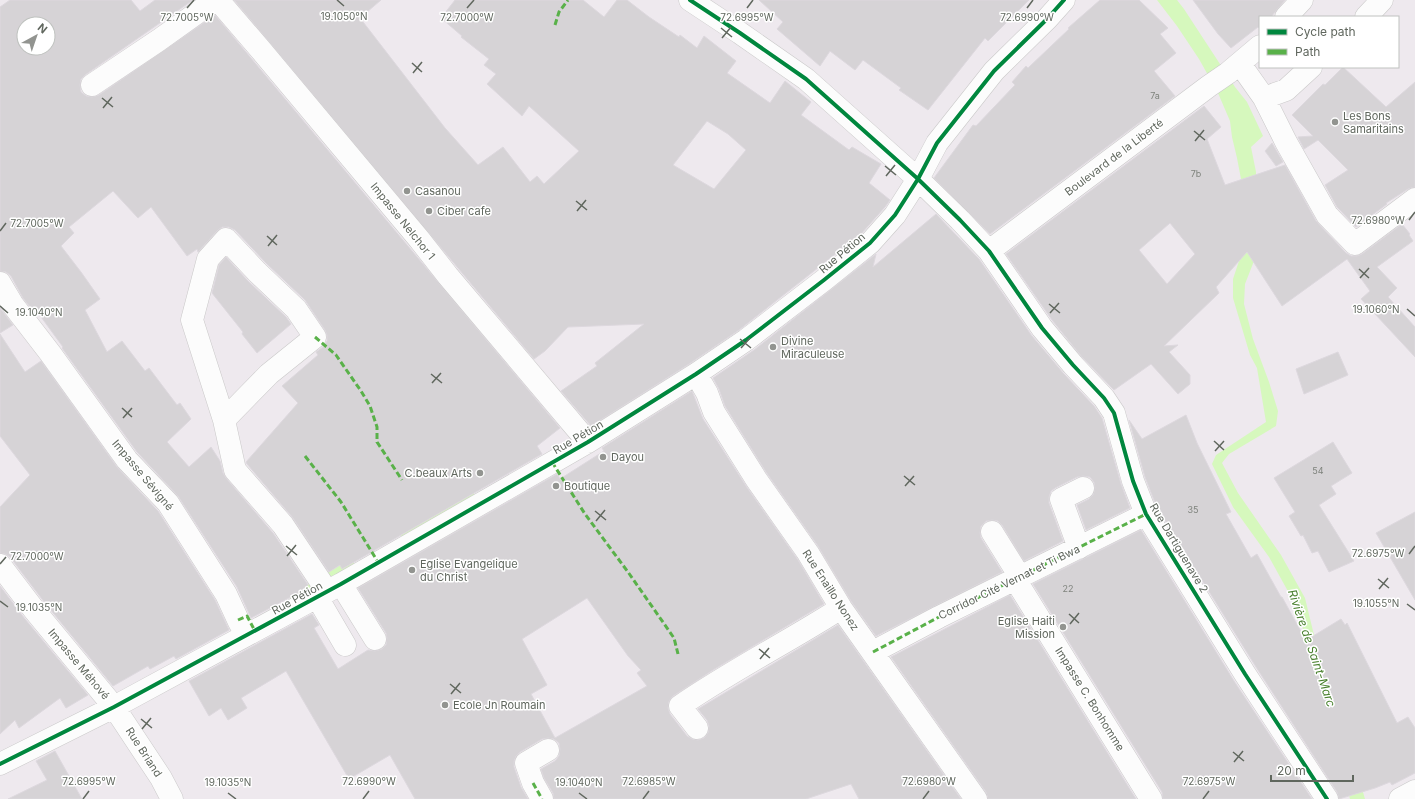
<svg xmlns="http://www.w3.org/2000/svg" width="1415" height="799" viewBox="0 0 1415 799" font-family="Inter,sans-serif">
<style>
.water{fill:#d6f8bd}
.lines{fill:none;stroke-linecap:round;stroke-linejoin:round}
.stream{stroke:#d6f8bd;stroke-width:8}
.building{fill:#d6d3d6;stroke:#ddd8de;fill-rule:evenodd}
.minor-casing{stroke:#cac9c9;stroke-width:23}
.minor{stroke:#fcfcfc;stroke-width:22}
.quiet{stroke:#59b149;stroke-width:3;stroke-dasharray:6 3;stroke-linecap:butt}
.cycleway-casing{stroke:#fff;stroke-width:6}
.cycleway{stroke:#00873e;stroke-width:4}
.ticks{fill:none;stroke:#60675e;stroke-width:1.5}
.poi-dot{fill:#929490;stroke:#fff;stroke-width:1.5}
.labels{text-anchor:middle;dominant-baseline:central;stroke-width:3;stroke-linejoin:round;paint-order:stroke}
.number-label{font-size:9px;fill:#7f837d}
.poi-label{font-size:11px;fill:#60675e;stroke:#fff;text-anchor:start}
.street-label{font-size:11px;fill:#60675e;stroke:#fff}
.water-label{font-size:12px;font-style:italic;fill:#49812e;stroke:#fff}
.ticks-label{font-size:10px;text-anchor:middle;fill:#60675e;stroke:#fff;stroke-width:3;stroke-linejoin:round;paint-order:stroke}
</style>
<rect width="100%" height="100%" fill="#eee9ee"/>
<!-- water -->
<path class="water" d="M1157,0H1177L1184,9L1235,87L1247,102L1263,136L1251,147L1256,172L1257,212L1254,261L1245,284L1244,304L1253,339L1269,382L1278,411L1276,426L1229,454L1222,463L1238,493L1281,555L1305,598L1313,631L1336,698L1365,799H1350L1323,692L1295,604L1269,557L1233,507L1212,464L1216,455L1266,422L1257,368L1250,355L1233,298V279L1242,252L1244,233L1241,179L1237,158L1232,137L1230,121L1218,93L1199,59L1177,26Z"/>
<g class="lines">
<!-- stream -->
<path class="stream" d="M404,533L429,521L471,496
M294,598L350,564"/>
</g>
<!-- building -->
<path class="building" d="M10,0H131L140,11L155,0H193L85,75L81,79L80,85L81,92L86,96L92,97L99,95L215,15L560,428L537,446L542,454L342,569L340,565L329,572L293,518L247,464L246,462L298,403L282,386L318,355L316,352L323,347L327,341V335L325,330L305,300L266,263L235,230L229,227H222L217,231L198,252L197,249L187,256L151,207L138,218L113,191L69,227L74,233L61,246L81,272L100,299L85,310L107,352L122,341L145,371L149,368L177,405L180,403L191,419L167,442L189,467L211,447L220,461L223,473L226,478L273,533L308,585L305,587L306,589L251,618L237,587L178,496L137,452L62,348L63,347L36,310L34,312L23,298L11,276L6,272L0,271V7ZM24,24H48V48H24Z
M234,0H381L360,18L445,128L478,165L503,147L530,182L537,176L544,184L579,151L529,106L522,116L487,84L496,74L484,65L489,59L461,37L462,36L441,18L455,0H583L604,17L617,0H627L649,17L679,37L680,35L697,48L704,36L736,61L727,73L770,103L785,81L811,102L801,115L849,150L852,147L881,164L869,183L890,200L885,207L861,234L739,330L689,364L591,426L561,391L597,366L595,363L644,324L568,327L545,351L534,359ZM707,121L728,134L746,150L714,189L673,165Z
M759,0H1029L988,41L985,38L928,110L899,90L901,88L863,60L855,70L830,51L820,66L777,29L783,22Z
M1100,0H1139L1168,28L1160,34L1176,53L1154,71L1175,96L990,234L934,178L973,125L976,126L1015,85L1012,82L1026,66L1028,68L1069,29L1068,28Z
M1193,0H1285L1271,17H1260V29L1258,27L1231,48L1218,34Z
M1343,67L1386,107L1415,82V187L1408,189L1386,203L1387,204L1356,227L1337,207L1325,185L1348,170L1318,140L1304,149L1298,137L1313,136L1292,115L1323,84L1325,85Z
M1204,106L1221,127L1207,139L1225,185L1285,165L1316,221L1346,253L1351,256H1357L1362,254L1402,224L1410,234L1409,235L1413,241L1377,267L1397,288L1388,297L1415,327V357L1361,299L1370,291L1347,259L1282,306L1247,252L1216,287L1219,293L1164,346L1178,345L1169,352L1190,375V384L1178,394L1151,364L1114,390L1082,357L1052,320L1006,254ZM1170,223L1195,254L1167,284L1139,250Z
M1272,143L1283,162L1276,166L1265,151Z
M936,214L979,259L1032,336L1064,374L1094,406L1102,418L1121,484L1130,508L1086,530L1077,505L1089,499L1093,495L1095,488L1094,482L1090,477L1083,476L1077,477L1055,488L1051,491L1049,497V503L1063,541L1024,561L1002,525L998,521L992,520L986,521L981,526L980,533L981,538L1002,572L876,636L851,601L818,546L766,472L725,406L719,389L713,378L754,350L876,254L873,267Z
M226,257L248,281L286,317L291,324L257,353L242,334L243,332L212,293L219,265Z
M0,308L13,325L0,333Z
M0,334L25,372L41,361L117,467L158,511L215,600L229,630L176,659L174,656L150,669L148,666L113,686L45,603L10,557L5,554L0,553V507L30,475L0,436Z
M1338,352L1348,375L1304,394L1296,369Z
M692,391L703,419L746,486L798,560L824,604L713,670L673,696L669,701L668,708L670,714L687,736L692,739L698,740L704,738L708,733L709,726L707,720L698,709L838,625L961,799H859L851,784L806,799H554L553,793L544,778L541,769L555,761L559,756L560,749L559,743L554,739L548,738L542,739L520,752L516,756L514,761V767L521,787L528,799H415L390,755L349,779L286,671L241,698L247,708L228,720L221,708L209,716L189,681L312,614L319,625L314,628L338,669L368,650L375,651L382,649L386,645L387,638L386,633L358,588L557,474L560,479L604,451L602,448ZM587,598L628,656L641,670L637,673L647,686L555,738L531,694L547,685L522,639Z
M1186,415L1197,443L1231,512L1226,514L1251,558L1257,554L1281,597H1282L1303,635L1305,641L1341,619L1345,625L1347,623L1397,723L1408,717L1415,728V773L1392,785L1390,782L1375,788L1339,799L1337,792L1256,667L1157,508L1145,477L1129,420L1142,439Z
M1333,442L1352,473L1331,486L1336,494L1319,505L1354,561L1329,572L1318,551L1312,553L1303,535L1301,536L1289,516L1295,512L1274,478Z
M1415,512V600L1376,533Z
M1141,530L1234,681L1312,799H1163L1162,792L1033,584Z
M0,586L25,619L88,695L66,708L60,698L19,728L15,720L0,734Z
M1010,595L1136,799H988L986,792L891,657Z
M55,751L82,799H8L47,780L36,761Z"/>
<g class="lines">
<defs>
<path id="minor" d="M218,0L260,49L419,239L448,276L588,442
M690,0L740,33L806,79L918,179L960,220L989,251L1042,328L1073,365L1104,398L1114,413L1133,481L1146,514L1245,674L1327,799
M1286,17L1302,0
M1366,17L1382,0
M1240,64L1264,98L1286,90L1311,67
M92,85L159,40L215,0
M1264,98L1286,142L1327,215L1355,244L1415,199
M989,251L1209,86L1228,73L1260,46
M0,283L13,305L50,353L127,460L168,503L226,594L238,620L246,635
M696,374L707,393L714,412L756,479L808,553L841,608L976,799
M224,420L192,320L208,259L226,239L257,272L296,309L315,337L269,374L224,420L235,470L283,525L327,591
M992,532L1020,577
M1079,548L1061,499L1083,488
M0,565L35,611L114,707L161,778L172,799
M1015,579L1151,799
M341,584L375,639
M317,597L345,645
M873,652L939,617L1146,514
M697,728L680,706C732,670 788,642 841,608
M0,764L114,707L341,584L588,442L696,374L746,340L824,280L870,243L895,215L918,179L937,143L994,71L1047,19L1064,0
M542,799L533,783L526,763L548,750
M1400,799L1415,791"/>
</defs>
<!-- minor casing -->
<use href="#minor" class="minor-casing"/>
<!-- minor -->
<use href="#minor" class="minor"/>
<!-- quiet -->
<path class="quiet" d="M555,25L559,12L568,0
M315,337L336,355L361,391L370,406L377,427V442L402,480
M305,456L341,502L378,562
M552,462L585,514L628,572L674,638L678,654
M238,620L247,616L255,631
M873,652L939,617L1146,514
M533,783L542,799"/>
<defs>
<path id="cycleway" d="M690,0L740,33L806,79L918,179L960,220L989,251L1042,328L1073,365L1104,398L1114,413L1133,481L1146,514L1245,674L1327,799
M0,764L114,707L341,584L588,442L696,374L746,340L824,280L870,243L895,215L918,179L937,143L994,71L1047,19L1064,0"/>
</defs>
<!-- cycleway casing -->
<use href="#cycleway" class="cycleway-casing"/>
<!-- cycleway -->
<use href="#cycleway" class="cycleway"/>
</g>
<!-- ticks -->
<path class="ticks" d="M337,0L344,6M187,8L194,0M467,8L474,0M747,8L753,0M1027,8L1033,0M721,28L732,37M722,38L731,27M412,63L422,72M413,73L422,62M102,98L113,107M103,108L112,97M1194,131L1205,140M1195,141L1204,130M885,166L896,175M886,176L895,165M576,201L587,210M577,211L586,200M1409,220L1415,212M0,231L6,223M267,236L277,245M268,246L277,235M1359,269L1369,278M1360,278L1369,268M1049,304L1060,313M0,306L8,313M1407,309L1415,316M1050,313L1059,303M740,339L751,348M741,348L750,338M431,374L442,383M432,383L441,373M122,408L132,417M123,418L132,408M1214,441L1224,450M1215,451L1224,441M904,476L915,485M905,486L914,476M595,511L606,520M596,521L605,510M286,546L297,555M1409,554L1415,546M287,556L296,545M0,564L6,557M1378,579L1389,588M1379,589L1388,578M0,601L8,607M1407,604L1415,610M1069,614L1079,623M1070,624L1079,613M759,649L770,658M760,659L769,648M450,684L461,693M451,694L460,683M141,719L152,728M142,729L151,718M1233,752L1244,761M1234,762L1243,751M228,793L236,799M579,793L587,799M83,799L89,791M363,799L369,791M643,799L649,791M923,799L929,791M1203,799L1209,791"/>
<!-- markers -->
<g class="poi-dot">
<circle cx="1335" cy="122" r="4"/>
<circle cx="407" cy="191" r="4"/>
<circle cx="429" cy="211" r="4"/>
<circle cx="773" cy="347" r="4"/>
<circle cx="603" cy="457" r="4"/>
<circle cx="480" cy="473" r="4"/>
<circle cx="556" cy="486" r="4"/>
<circle cx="412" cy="570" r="4"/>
<circle cx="1063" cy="627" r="4"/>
<circle cx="445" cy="705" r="4"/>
</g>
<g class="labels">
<!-- number labels -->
<g class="number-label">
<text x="1155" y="95">7a</text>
<text x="1196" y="173">7b</text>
<text x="1318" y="470">54</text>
<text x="1193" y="509">35</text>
<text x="1068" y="588">22</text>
</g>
<!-- poi labels -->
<g class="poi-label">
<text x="1343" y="116">Les Bons<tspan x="1343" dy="13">Samaritains</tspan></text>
<text x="415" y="191">Casanou</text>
<text x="437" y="211">Ciber cafe</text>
<text x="781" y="341">Divine<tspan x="781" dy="13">Miraculeuse</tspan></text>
<text x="611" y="457">Dayou</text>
<text x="472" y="473" text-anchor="end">C.beaux Arts</text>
<text x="564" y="486">Boutique</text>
<text x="420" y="564">Eglise Evangelique<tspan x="420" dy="13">du Christ</tspan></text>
<text x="1055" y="621" text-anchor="end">Eglise Haiti<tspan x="1055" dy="13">Mission</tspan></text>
<text x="453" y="705">Ecole Jn Roumain</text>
</g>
<!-- street labels -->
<g class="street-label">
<text transform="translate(1114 157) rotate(-37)">Boulevard de la Liberté</text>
<text transform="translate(403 221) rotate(51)">Impasse Nelchor 1</text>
<text transform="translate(842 253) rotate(-40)">Rue Pétion</text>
<text transform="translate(578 437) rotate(-30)">Rue Pétion</text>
<text transform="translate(143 475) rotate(50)">Impasse Sévigné</text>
<text transform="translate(1179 548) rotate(59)">Rue Dartiguenave 2</text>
<text transform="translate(1009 582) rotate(-26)">Corridor Cité Vernat et Ti Bwa</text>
<text transform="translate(831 590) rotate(57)">Rue Enaillo Nonez</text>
<text transform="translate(297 598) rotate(-29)">Rue Pétion</text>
<text transform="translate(79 664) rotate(50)">Impasse Méhové</text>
<text transform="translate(1090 699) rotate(58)">Impasse C. Bonhomme</text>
<text transform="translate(144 752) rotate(57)">Rue Briand</text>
</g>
<!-- water labels -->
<g class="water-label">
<text transform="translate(1312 648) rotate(71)">Rivière de Saint-Marc</text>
</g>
</g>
<g class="ticks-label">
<text x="344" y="20">19.1050°N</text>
<text x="187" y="21">72.7005°W</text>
<text x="467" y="21">72.7000°W</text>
<text x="747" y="21">72.6995°W</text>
<text x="1027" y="21">72.6990°W</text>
<text x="1378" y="224">72.6980°W</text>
<text x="37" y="227">72.7005°W</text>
<text x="1376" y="313">19.1060°N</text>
<text x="39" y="316">19.1040°N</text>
<text x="1378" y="557">72.6975°W</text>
<text x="37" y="560">72.7000°W</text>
<text x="1376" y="607">19.1055°N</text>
<text x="39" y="611">19.1035°N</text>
<text x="89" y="785">72.6995°W</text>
<text x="369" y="785">72.6990°W</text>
<text x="649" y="785">72.6985°W</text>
<text x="929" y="785">72.6980°W</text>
<text x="1209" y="785">72.6975°W</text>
<text x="228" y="786">19.1035°N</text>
<text x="579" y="786">19.1040°N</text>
</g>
<!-- legend -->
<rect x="1259" y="16" width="140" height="52" fill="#ffffff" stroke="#bfc2bf"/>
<rect x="1267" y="29" width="20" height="6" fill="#00873e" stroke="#bfc2bf"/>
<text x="1295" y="36" font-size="12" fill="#60675e">Cycle path</text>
<rect x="1267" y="49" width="20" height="6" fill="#59b149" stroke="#bfc2bf"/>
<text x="1295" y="56" font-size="12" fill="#60675e">Path</text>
<!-- north arrow -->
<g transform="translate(36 36) rotate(40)"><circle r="19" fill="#ffffff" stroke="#bfc2bf"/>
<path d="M0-3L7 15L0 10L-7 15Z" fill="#929490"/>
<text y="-6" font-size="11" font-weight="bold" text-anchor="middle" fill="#60675e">N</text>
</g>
<!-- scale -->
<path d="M1271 775v6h82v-6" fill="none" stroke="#60675e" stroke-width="2"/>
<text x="1277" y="775" font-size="12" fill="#60675e" stroke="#ffffff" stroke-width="3" paint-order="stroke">20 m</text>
</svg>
